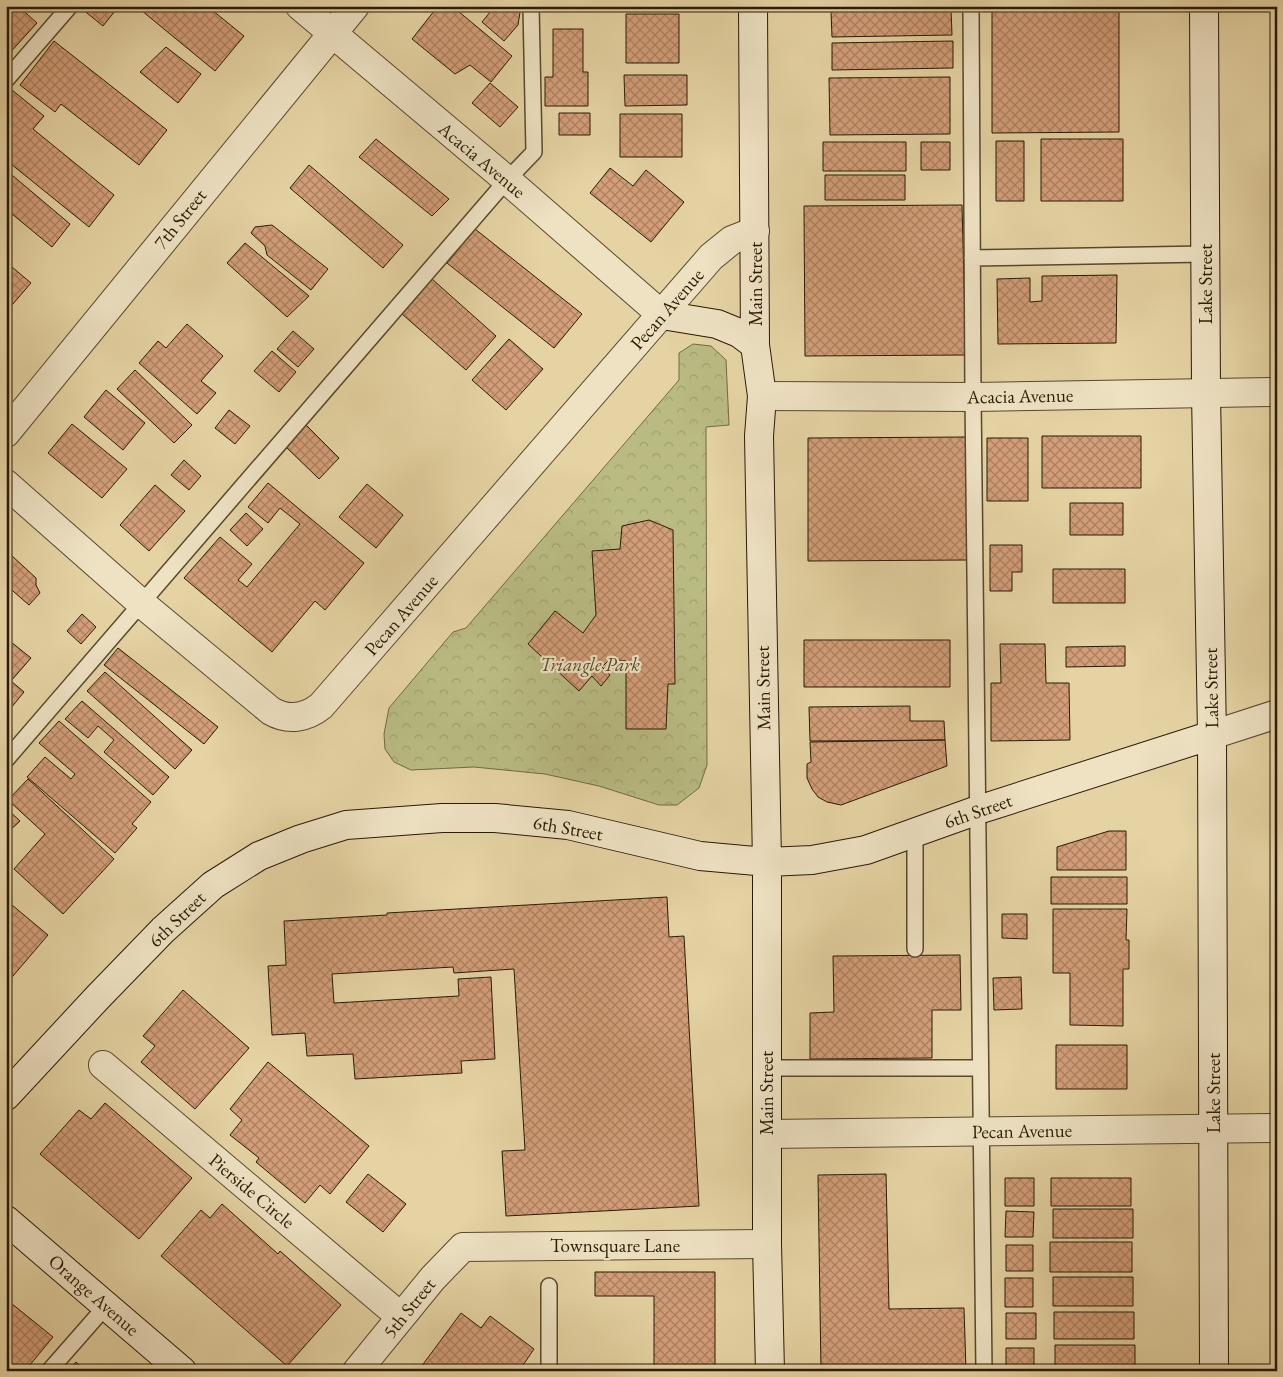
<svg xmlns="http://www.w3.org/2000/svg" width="1283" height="1377" viewBox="0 0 1283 1377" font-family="'EB Garamond',serif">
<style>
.forest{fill:url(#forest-crowns);stroke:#716a44}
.building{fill:url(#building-cross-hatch);stroke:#291a05}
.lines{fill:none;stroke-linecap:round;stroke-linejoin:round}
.lane-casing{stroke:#58482c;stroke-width:18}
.street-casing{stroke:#58482c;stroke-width:30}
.secondary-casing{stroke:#291a05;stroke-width:30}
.lane{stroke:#eee2c3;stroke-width:15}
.street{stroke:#eee2c3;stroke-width:28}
.secondary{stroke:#eee2c3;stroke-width:28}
.labels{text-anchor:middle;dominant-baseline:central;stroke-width:4.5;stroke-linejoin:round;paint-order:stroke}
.street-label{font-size:19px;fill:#291a05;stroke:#eee2c3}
.park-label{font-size:19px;font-style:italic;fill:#544a2b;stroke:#eee2c3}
</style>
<defs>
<pattern id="forest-crowns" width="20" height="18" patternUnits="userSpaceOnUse" patternTransform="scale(1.25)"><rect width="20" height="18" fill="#b9bb83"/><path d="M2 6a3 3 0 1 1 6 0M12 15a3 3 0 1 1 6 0" fill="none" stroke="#9fa070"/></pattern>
<pattern id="building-cross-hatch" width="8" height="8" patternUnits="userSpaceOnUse" patternTransform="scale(1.25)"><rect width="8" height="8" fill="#d39e79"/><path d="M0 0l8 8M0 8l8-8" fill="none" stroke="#ab8061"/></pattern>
</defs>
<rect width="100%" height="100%" fill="#e5d3a3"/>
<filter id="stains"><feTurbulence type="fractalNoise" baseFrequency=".004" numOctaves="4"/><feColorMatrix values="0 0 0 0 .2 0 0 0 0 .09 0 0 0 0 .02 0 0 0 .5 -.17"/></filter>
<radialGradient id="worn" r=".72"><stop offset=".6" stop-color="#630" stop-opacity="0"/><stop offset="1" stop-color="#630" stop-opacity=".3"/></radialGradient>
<!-- forest -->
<path class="forest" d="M693,344L711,346L726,360L729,425L706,427L707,765L699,788L677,805H659L599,786L545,774L474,767L411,770L394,762L385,749L384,734L389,708L453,632L466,628L679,380V353Z"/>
<!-- building -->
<path class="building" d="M6,6H18L37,23L6,57Z
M84,6H119L103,26L82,9Z
M136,6H207L244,36L215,71Z
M438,6H452L512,56L491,82L470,65L455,74L412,39Z
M495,6H521L518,25L504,41L482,22Z
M992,6H1119V132L992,133Z
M951,9L952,35L832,37L831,11Z
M626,14H679V63H626Z
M553,29H583V72H588V106H545V77H553Z
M54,41L167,130L139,165L61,104L55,112L20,85Z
M953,41V68L832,70V43Z
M166,47L201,74L178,103L140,72Z
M624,75H687V105L625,106Z
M950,77V134L830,135L829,78Z
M490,83L518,107L500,127L472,103Z
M12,90L44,116L33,129L114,195L89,227L6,160V96Z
M559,113H590V135H559Z
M620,114H682V157H620Z
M376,139L449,199L432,216L359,157Z
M1041,139H1123V201H1041Z
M996,141H1024V201H996Z
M823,142H906V171H823Z
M921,142H950V170H921Z
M309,165L403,245L383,268L290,188Z
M610,168L633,186L646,170L684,202L651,242L590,193Z
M6,170L70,224L52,247L6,209Z
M825,175H905V200H825Z
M962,205L966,355L805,356L804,206Z
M272,225L328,269L311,290L267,255L265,246L251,233L255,227Z
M475,229L582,314L554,348L447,263Z
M245,243L309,296L287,317L227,263Z
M6,262L31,283L6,312Z
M1117,275L1116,343L998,344L997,279L1030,278V302L1042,301V276Z
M432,279L496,336L466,370L402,314Z
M187,324L223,356L201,381L216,393L197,414L139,363L158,341L166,348Z
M293,331L314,349L298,367L277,349Z
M509,339L543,369L506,410L472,380Z
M272,351L296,372L279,392L254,371Z
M135,370L192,425L174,443L117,389Z
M106,390L145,423L123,450L84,417Z
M229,410L250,426L235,444L215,428Z
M72,424L127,469L102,498L48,453Z
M306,425L339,458L319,479L285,446Z
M1042,436H1141V488H1042Z
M966,437L967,560L808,561V438Z
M987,438H1028V501H987Z
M184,460L201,476L189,490L171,475Z
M268,483L364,563L325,610L315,601L272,652L184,578L220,537L252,564L238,580L247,587L300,524L280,508L268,523L248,507Z
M367,484L403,515L376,548L339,517Z
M155,485L185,511L149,551L120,525Z
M1275,493H1277V594H1275Z
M1070,503H1123V535H1070Z
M246,513L263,529L247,546L230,530Z
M649,520L673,530L675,684H668L666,729H626V661L610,659L602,667L610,675L601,686L592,676L579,691L528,644L555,611L583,633L596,615L592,551L620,549L622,526Z
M990,545H1022V572H1012V591H990Z
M11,555L36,578V585L40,593L29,605L6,585V556Z
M1053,569H1125V603H1053Z
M82,614L96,627L81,644L67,631Z
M6,638L31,658L11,681L24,692L6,714Z
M804,640H950V687H804Z
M1000,644H1045L1046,683H1069L1070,740L991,741V683H1001Z
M1125,646V666L1066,667V647Z
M118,648L218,727L204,744L104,665Z
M105,672L192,750L175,769L87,691Z
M82,701L169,777L153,795L104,752L114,740L98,726L88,738L65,719Z
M910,706V721H944L945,740L810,741L809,707Z
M59,721L151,802L132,824L137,828L115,853L27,777L45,757L71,779L75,774L39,743Z
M945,740L947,766L841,805L827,802L818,797L812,789L807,778V764L811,762L810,742Z
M28,779L114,859L63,914L14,869L45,834L8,800Z
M6,808L20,821L6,834Z
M1109,831H1126V870H1057V847Z
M1051,877H1127V904H1051Z
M667,897L669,937L684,936L699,1206L506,1216L502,1151L525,1150L514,969L454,973L453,967L332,974L334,1003L459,996L458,979L491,977L495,1059L461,1061L462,1073L355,1079L353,1054L307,1056L305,1033L272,1035L268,966L286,965L284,921L387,915V913Z
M6,900L48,935L7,983H6Z
M1053,909H1127L1126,940H1129V969H1123V1026L1070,1025V973H1053Z
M1002,914H1027V939L1002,938Z
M960,955L961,1010H932V1058L810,1059V1013L834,1012L833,956Z
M1021,977L1022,1009L994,1010L993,978Z
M183,990L249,1048L195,1109L141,1062L155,1046L143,1036Z
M1056,1045H1127V1089H1056Z
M268,1062L369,1146L330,1194L320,1185L305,1203L256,1162L259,1158L230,1135L242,1120L230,1109Z
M105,1103L192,1178L139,1239L40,1154L79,1110L91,1119Z
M368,1174L406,1204L383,1232L346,1202Z
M886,1174L889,1309L964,1308L966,1371H821L818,1175Z
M1005,1178H1034V1206H1005Z
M1051,1178H1131V1206H1051Z
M222,1204L278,1254L280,1251L341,1305L287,1366L161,1256L201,1210L210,1218Z
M1053,1209H1133V1238H1053Z
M1006,1211L1034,1212L1033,1237H1005Z
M1050,1242H1132V1272H1050Z
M1006,1245H1033V1271H1006Z
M595,1272H715V1371H654V1296H595Z
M1053,1277H1133V1306H1053Z
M1005,1278H1033V1307H1005Z
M6,1299L53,1337L25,1371H6Z
M1054,1312H1134V1339H1054Z
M461,1313L481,1328L490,1316L534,1349L519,1371H418Z
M1006,1313H1036V1339H1006Z
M1055,1345H1135V1371H1055Z
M1006,1348H1034V1371H1006Z
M76,1362L86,1371H68Z"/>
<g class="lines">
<defs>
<path id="lane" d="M971,6L973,397L984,1371
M6,80L70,6
M972,258L1205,254
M6,760L507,180L534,152L531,6
M915,834V949
M767,1068H980
M549,1286V1371
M49,1371L106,1306"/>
<path id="street" d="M300,6L507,180L662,315
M762,396L973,397L1277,392
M6,433L355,6
M6,484L141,603L271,711C288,721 306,718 321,706L711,257L732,240L755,231
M1212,735L1277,714
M103,1065L401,1317
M767,1134L1277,1128
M357,1371L433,1278L463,1247L767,1244"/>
<path id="secondary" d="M753,6L755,345L762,396L759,436L767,862V1244L770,1371
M1204,6L1206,393L1212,735L1214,1371
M662,315L717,324L739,333L755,345
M6,1096L98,997L163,930L213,885L259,856L301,839L346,825L442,818H495L568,825L700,856L767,862L812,860L866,850L978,810L1212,735
M6,1220L182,1371"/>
</defs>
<!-- lane casing -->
<use href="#lane" class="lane-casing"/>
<!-- street casing -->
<use href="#street" class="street-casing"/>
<!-- secondary casing -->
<use href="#secondary" class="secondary-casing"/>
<!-- lane -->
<use href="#lane" class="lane"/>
<!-- street -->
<use href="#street" class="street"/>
<!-- secondary -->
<use href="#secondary" class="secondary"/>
</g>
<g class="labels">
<!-- street labels -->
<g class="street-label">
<text transform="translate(482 160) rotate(40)">Acacia Avenue</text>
<text transform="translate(180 219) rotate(-51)">7th Street</text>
<text transform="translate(755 284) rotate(-90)">Main Street</text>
<text transform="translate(1205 284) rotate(-90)">Lake Street</text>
<text transform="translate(667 309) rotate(-49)">Pecan Avenue</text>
<text transform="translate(1020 396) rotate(-1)">Acacia Avenue</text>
<text transform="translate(401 615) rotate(-49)">Pecan Avenue</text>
<text transform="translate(763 688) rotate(-91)">Main Street</text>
<text transform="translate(1211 688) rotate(-91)">Lake Street</text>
<text transform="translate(978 811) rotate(-19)">6th Street</text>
<text transform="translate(568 828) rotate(10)">6th Street</text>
<text transform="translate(177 919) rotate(-44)">6th Street</text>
<text transform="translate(766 1093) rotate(-90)">Main Street</text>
<text transform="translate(1213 1093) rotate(-90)">Lake Street</text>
<text transform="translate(1022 1131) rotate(-1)">Pecan Avenue</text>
<text transform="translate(252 1191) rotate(40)">Pierside Circle</text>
<text x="615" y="1245">Townsquare Lane</text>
<text transform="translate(94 1295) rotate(41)">Orange Avenue</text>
<text transform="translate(409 1308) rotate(-51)">5th Street</text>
</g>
<!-- park labels -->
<g class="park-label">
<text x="590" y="664">Triangle Park</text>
</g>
</g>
<!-- margin -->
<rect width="1283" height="1377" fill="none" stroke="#e5d3a3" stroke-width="25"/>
<rect x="8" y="8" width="1268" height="1362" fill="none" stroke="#291a05" stroke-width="2.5"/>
<rect x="12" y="12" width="1258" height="1352" fill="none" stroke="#291a05"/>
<rect width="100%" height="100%" filter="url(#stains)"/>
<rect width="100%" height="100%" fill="url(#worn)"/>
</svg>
